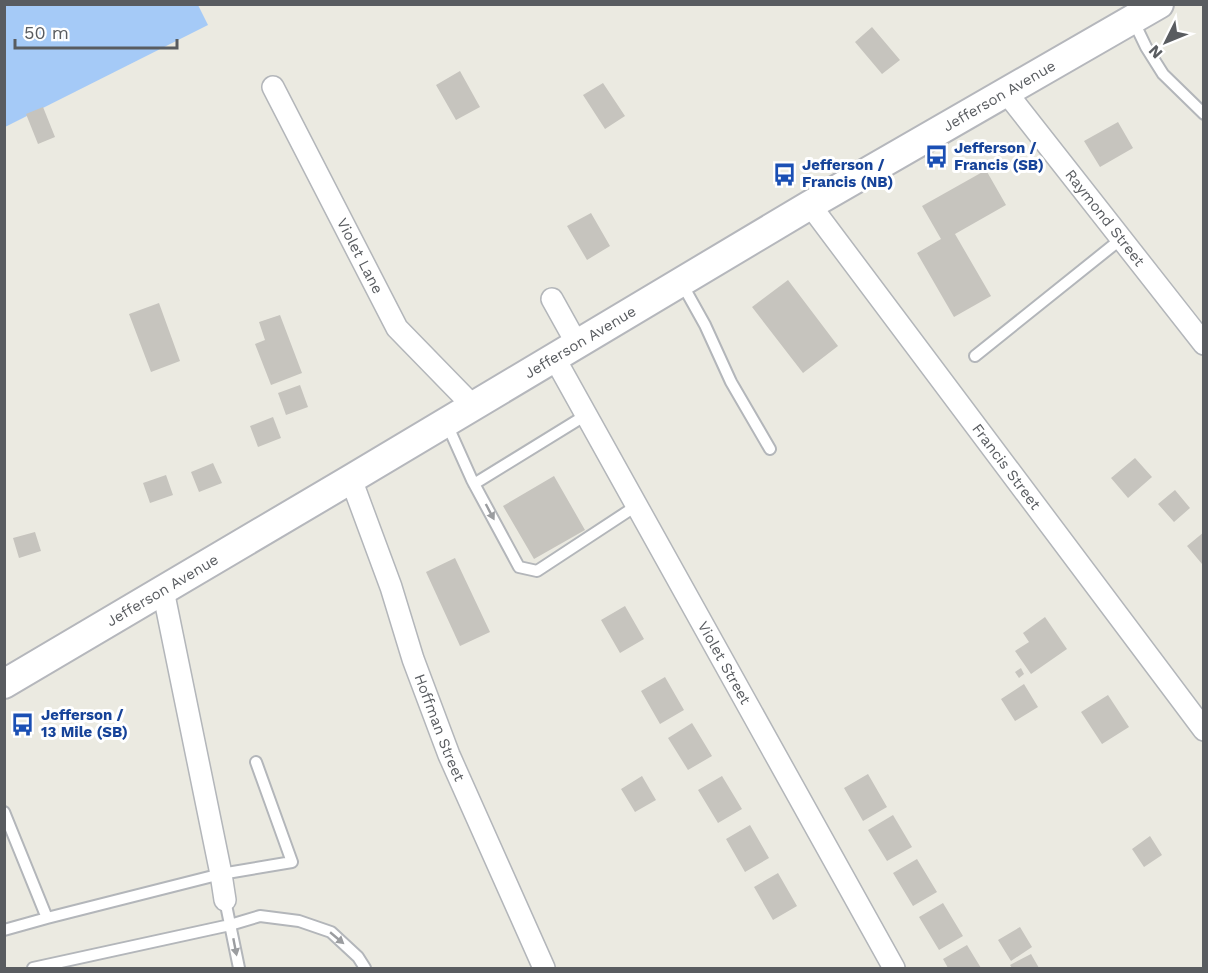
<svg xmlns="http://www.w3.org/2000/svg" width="1208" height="973" viewBox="0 0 1208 973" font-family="'Work Sans',sans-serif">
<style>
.water{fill:#a5caf7}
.building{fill:#c6c4be}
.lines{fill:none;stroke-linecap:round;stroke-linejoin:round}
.lane-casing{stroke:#b3b6ba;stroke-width:14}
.street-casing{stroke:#b3b6ba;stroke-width:24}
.secondary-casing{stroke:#b5b7bc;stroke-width:32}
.lane{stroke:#fff;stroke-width:10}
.street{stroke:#fff;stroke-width:21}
.secondary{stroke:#fff;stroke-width:28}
.oneway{fill:#9b9da0}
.labels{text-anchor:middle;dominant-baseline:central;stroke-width:6;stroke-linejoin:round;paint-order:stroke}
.street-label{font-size:15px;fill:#595c60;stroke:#fff}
.transit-label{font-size:15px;font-weight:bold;fill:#164399;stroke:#fff;text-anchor:start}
</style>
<rect width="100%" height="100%" fill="#ebeae1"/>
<!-- water -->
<path class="water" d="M5,5H198L208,25L5,127Z"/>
<!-- building -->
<path class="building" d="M872,27L900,60L882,74L855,42Z
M460,71L480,107L456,120L436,85Z
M603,83L625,116L605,129L583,95Z
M43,107L55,137L38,144L26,114Z
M1118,122L1133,148L1100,167L1084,141Z
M986,170L1006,205L955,234L991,296L954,317L917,253L941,239L922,206Z
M591,213L610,246L587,260L567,226Z
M788,280L838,346L803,373L752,307Z
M159,303L180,361L151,372L129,314Z
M280,315L302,373L271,385L255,344L265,340L259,322Z
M300,385L308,407L286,415L278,393Z
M273,417L281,438L258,447L250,426Z
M1135,458L1152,477L1128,498L1111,478Z
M213,463L222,483L199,492L191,472Z
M166,475L173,495L150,503L143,483Z
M554,476L585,530L534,559L503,506Z
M1175,490L1190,508L1174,522L1158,504Z
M35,532L41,551L19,558L13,538Z
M1204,532V562L1202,564L1187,546Z
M455,558L490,632L460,646L426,572Z
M625,606L644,639L620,653L601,620Z
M1045,617L1067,649L1031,674L1015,651L1029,642L1023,633Z
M1021,668L1024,674L1019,678L1015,672Z
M665,677L684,710L660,724L641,691Z
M1024,684L1038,707L1015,721L1001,699Z
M1108,695L1129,727L1102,744L1081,712Z
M692,723L712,756L688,770L668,738Z
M868,774L887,807L863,821L844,788Z
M642,776L656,800L635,812L621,789Z
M722,776L742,809L718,823L698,790Z
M893,815L912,847L887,861L868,830Z
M750,825L769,858L745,872L726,839Z
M1150,836L1162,855L1144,867L1132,849Z
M917,859L937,892L913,906L893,873Z
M778,873L797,906L773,920L754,887Z
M943,903L963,936L939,950L919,917Z
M1020,927L1032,947L1011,961L998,940Z
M967,945L981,968H948L943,959Z
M1031,954L1039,968H1012L1010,965Z"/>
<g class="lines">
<defs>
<path id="lane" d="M1133,20L1146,47L1163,74L1204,114
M681,282L705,325L731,382L770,449
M975,356L1121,239
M446,422L472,480L519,567L537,571L636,506
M474,484L586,415
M4,812L47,918L221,874L292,862L256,762
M225,900L239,968
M4,930L47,918
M33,968L230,925L260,916L299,921L331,932L358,957L365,968"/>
<g id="street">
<path id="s1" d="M273,87L397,328L473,406"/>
<path id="s2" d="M1006,92L1204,344"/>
<path id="s3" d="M810,205L1204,730"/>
<path d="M552,299L577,344"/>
<path id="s4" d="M554,357L894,968"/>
<path id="s5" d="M351,479L391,587L413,659L449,755L544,968"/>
<path d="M163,590L221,874L225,900"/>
</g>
<g id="secondary">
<path id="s6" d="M4,684L351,479L810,205L1159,4"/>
</g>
</defs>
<!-- lane casing -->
<use href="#lane" class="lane-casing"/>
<!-- street casing -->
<use href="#street" class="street-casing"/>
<!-- secondary casing -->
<use href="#secondary" class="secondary-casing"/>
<!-- lane -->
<use href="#lane" class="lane"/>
<!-- street -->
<use href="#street" class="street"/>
<!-- secondary -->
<use href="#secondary" class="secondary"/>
</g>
<!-- one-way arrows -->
<defs><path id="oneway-solid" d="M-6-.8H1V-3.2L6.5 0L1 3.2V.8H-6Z" transform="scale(1.5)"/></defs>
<g class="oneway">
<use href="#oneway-solid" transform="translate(490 512) rotate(62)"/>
<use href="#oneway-solid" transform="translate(337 938) rotate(40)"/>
<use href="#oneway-solid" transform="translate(235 947) rotate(79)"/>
</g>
<!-- icons -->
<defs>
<symbol id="bus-bare" viewBox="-9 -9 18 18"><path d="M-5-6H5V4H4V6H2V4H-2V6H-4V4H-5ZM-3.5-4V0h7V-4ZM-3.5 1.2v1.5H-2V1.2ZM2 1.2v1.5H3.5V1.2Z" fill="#1a4fb4" stroke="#fff" stroke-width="2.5" paint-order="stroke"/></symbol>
</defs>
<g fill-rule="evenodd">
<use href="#bus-bare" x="920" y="140" width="33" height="33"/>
<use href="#bus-bare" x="768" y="158" width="33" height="33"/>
<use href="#bus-bare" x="6" y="708" width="33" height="33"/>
</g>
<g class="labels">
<!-- street labels -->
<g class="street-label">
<text stroke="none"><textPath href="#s6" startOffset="1156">Jefferson Avenue</textPath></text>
<text stroke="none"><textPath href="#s2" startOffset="160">Raymond Street</textPath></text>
<text stroke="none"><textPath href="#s1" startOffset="190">Violet Lane</textPath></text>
<text stroke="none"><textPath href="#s6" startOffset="670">Jefferson Avenue</textPath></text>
<text stroke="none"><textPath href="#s3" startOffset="327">Francis Street</textPath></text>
<text stroke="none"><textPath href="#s6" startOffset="184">Jefferson Avenue</textPath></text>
<text stroke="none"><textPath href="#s4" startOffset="350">Violet Street</textPath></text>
<text stroke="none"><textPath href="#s5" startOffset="264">Hoffman Street</textPath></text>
</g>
<!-- transit labels -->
<g class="transit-label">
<text x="954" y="148">Jefferson /<tspan x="954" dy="17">Francis (SB)</tspan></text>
<text x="802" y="165">Jefferson /<tspan x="802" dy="17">Francis (NB)</tspan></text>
<text x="41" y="715">Jefferson /<tspan x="41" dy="17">13 Mile (SB)</tspan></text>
</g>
</g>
<!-- border -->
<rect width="1208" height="973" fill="none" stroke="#595c60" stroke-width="12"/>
<!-- north arrow -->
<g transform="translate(1166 42) rotate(227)" stroke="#ffffff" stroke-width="4.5" paint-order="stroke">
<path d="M0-4.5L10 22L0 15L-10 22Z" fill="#595c60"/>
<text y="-9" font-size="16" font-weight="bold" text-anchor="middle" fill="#595c60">N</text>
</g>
<!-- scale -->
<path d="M15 39v9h162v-9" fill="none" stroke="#595c60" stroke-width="3"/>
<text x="24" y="39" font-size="18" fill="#595c60" stroke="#ffffff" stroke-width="4.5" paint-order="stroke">50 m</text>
</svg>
